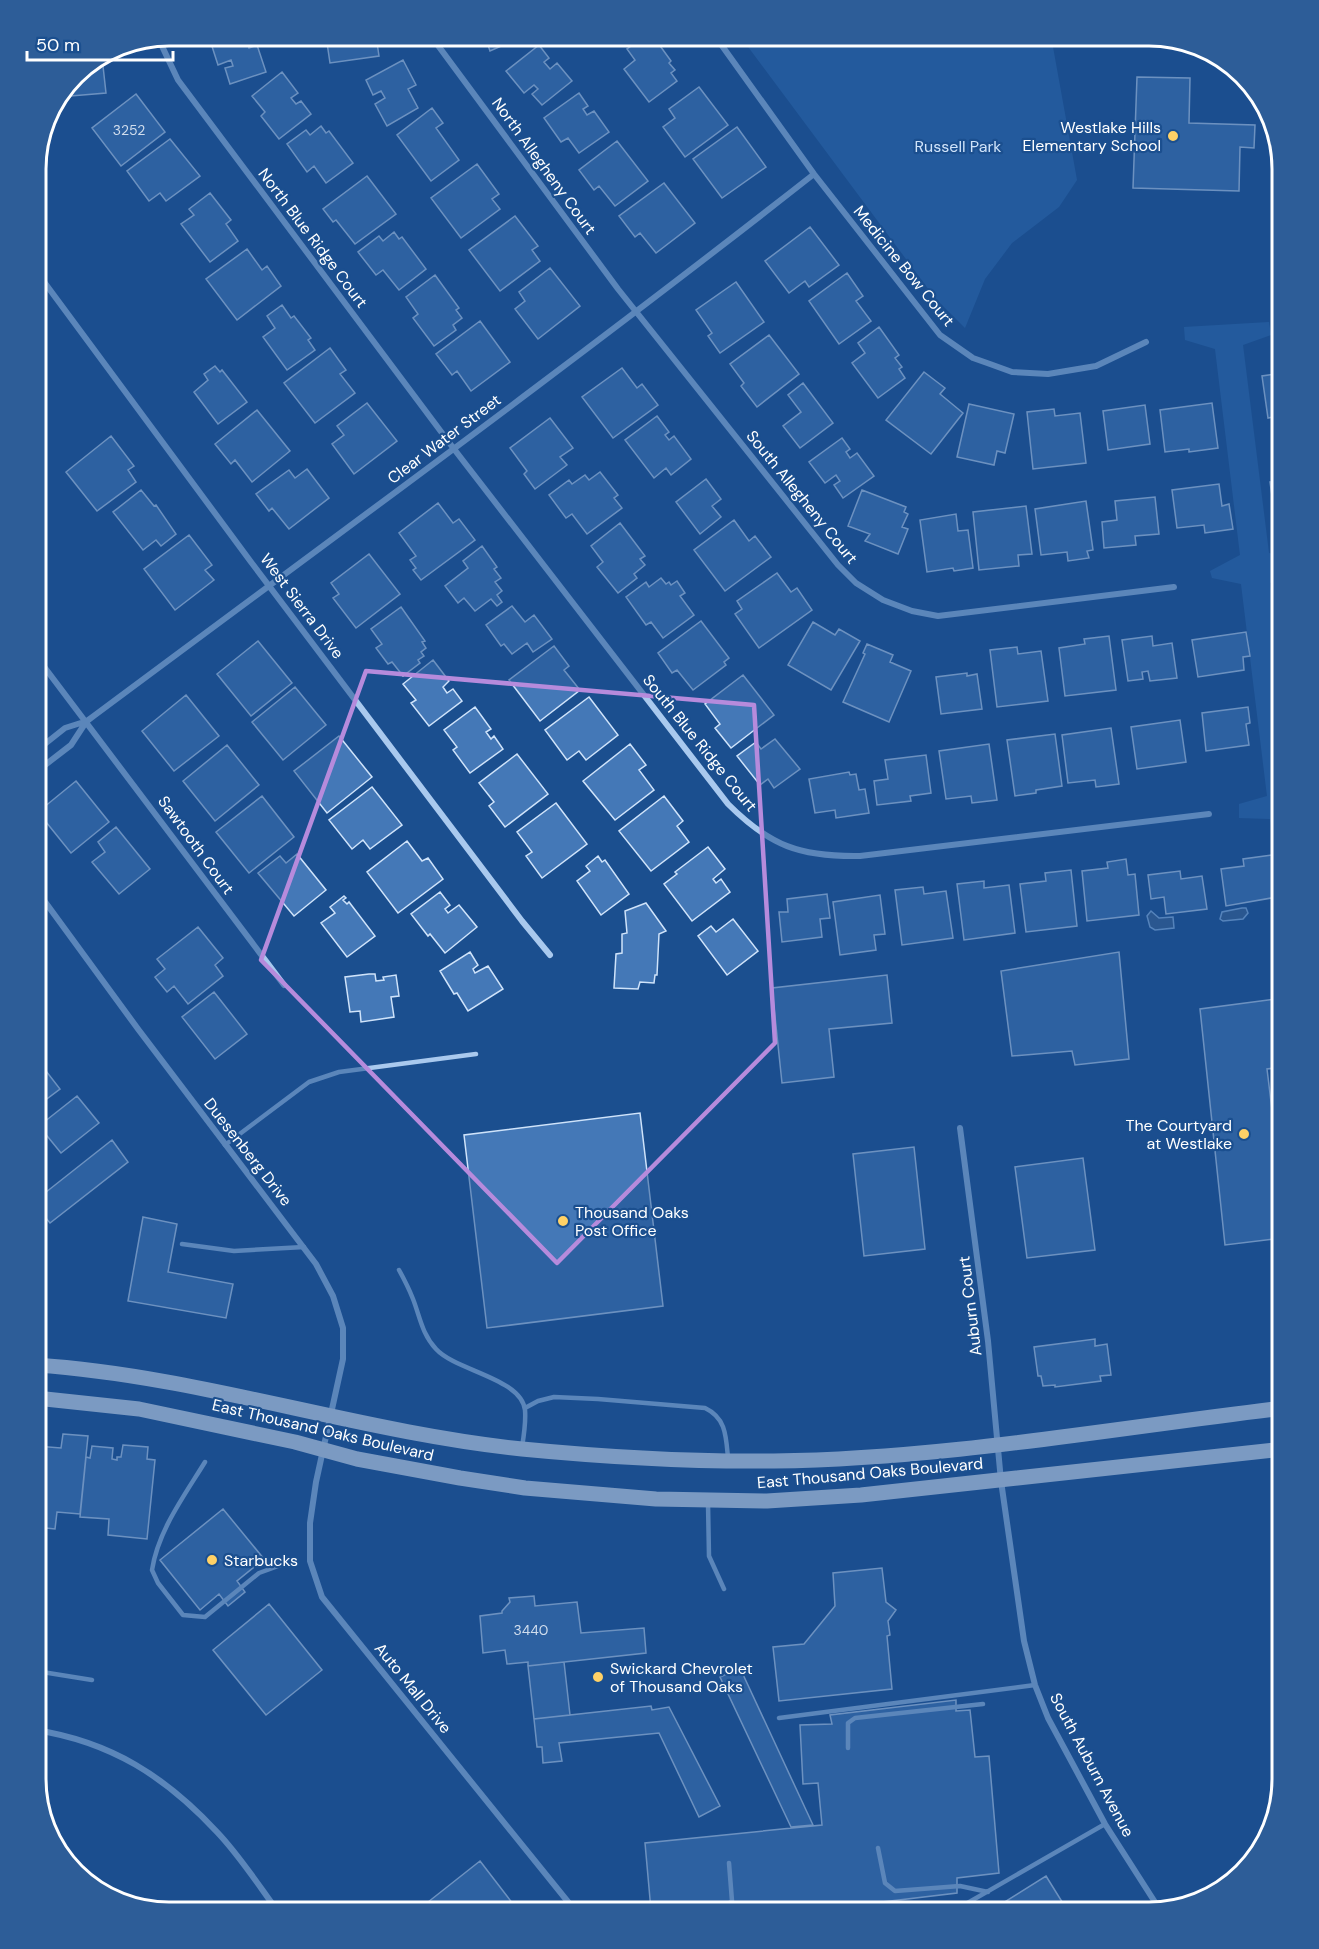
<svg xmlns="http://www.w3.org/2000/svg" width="1319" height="1949" viewBox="0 0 1319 1949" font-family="'DM Sans',sans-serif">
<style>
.green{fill:#2e69ad}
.water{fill:#3c6290;stroke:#9cc4f0;stroke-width:1.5}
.building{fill:#4478b7;stroke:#cfe3fa;stroke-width:1.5}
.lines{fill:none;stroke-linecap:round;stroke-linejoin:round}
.lane{stroke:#a9c9ee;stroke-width:4.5}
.street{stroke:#a9c9ee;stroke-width:6}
.primary{stroke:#f0f6ff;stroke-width:15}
.marked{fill:none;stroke:#b68bdc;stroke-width:4.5;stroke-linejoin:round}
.poi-dot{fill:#ffd166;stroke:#1b4f8f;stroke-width:2}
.labels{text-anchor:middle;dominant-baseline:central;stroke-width:4.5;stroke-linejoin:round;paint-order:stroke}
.number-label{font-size:14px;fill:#d0dded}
.poi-label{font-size:16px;fill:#fff;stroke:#1b4f8f;text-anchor:start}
.park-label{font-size:16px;fill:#cfe3fa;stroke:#1b4f8f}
.street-label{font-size:16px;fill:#fff;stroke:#1b4f8f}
.rim{fill:none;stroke:#fff;stroke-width:3}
</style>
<rect width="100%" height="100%" fill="#1b4f8f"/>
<!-- green -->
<path class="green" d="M740,36H1051L1077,180L1059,207L1012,243L985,279L965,328L935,298Z
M1269,322L1271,335L1243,345L1269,553L1283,556V578L1270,583L1283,684L1282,915L1270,819L1239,818V804L1267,796L1241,584L1212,578L1210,571L1240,555L1215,349L1185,340L1184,327Z"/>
<!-- water -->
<path class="water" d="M1242,908H1246L1248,913L1243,919L1223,921L1220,919L1222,912Z
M1151,911L1159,918L1173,917L1174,928L1155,930L1150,927L1147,916Z"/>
<!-- building -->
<path class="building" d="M213,36H252L253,39L247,41L249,48L257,45L266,72L230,84L225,68L233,66L231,60L218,65L209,37Z
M326,36H376L379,56L330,63Z
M485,36H524L490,51Z
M645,36H653L671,61L669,63L675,70L671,73L677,81L649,102L624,69L635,60L627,49Z
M539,45L549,58L544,62L550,69L557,63L572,81L542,105L532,94L538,89L534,85L524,93L506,71Z
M102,57L106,93L71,96L70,83L75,75Z
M403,60L416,85L408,89L418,108L387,126L375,104L385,98L381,91L373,95L366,80Z
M282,72L298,93L291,98L296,104L301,101L311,114L279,139L261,116L265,112L252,96Z
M1137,77L1190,78L1189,123L1255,125L1254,148L1240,147L1239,191L1133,188Z
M699,87L728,125L685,157L663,127L675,118L669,109Z
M579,93L588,106L583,109L587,115L594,111L609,132L579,153L568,138L561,142L544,118Z
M136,94L165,132L121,166L92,128Z
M432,108L443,123L436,128L459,160L431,181L397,135Z
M321,126L326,133L329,131L353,163L326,183L314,166L307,172L287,144L306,130L310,135Z
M737,127L766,167L722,198L693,159Z
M170,139L200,176L166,201L160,193L149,201L127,171Z
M617,141L648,181L615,206L599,186L594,190L579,170Z
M477,164L499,194L492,199L500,209L461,238L431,198Z
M367,176L396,214L355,244L336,220L333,222L323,209Z
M664,183L695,223L656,253L640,233L635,237L619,216Z
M210,193L231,220L226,224L238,241L210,262L181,224L194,215L189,209Z
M515,216L538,246L532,250L540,261L500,291L469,250Z
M810,227L839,265L809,287L805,281L789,293L765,261Z
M394,232L399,239L402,237L426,269L399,290L383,270L376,275L358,252L379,236L383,241Z
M247,249L262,270L267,266L281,286L237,320L206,279Z
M550,268L580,306L538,339L515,309L525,301L519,292Z
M847,273L863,296L856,301L871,321L839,344L809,301Z
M435,275L459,308L456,310L462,318L453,325L456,330L434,346L413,318L418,314L406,297Z
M736,282L764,322L720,353L708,336L712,333L696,310Z
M282,305L291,318L294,316L311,338L308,340L315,350L287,370L263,337L275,328L267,316Z
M480,321L510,362L471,391L457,371L452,375L436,354Z
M879,327L899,355L895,358L902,367L899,369L905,378L878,398L852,363L865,353L858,343Z
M769,335L799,374L757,407L741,386L744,383L730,364Z
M330,348L346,370L340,374L355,393L315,423L284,383Z
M215,366L220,372L222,370L247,402L218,424L194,392L208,380L204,374Z
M622,368L637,388L642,384L658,405L613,438L582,397Z
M924,372L945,388L940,394L963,413L931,454L886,420Z
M1283,373V415L1268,418L1262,376Z
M803,383L833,423L800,448L783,426L801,412L788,395Z
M367,403L397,441L354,474L332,444L344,435L337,426Z
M1212,403L1218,448L1189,452V449L1165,452L1160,410Z
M969,404L1014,414L1005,453L997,451L994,465L957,457Z
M1145,405L1150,444L1108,450L1103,411Z
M1054,409L1055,416L1080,413L1086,463L1033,469L1027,412Z
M257,410L290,451L252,482L235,460L231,464L215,444Z
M657,416L669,432L665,435L669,440L674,436L691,459L671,475L666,468L654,478L625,440Z
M550,418L573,448L560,457L567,465L535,489L524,474L527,471L510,448Z
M111,436L134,466L128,470L136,482L97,511L66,472Z
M842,438L850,449L846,452L850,458L857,453L874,476L843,498L834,485L840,481L836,475L825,483L809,462Z
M307,469L329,498L289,529L272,508L269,511L256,494L289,470L295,478Z
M600,472L618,495L614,498L622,508L587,534L572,514L566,518L549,495L569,480L572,484L585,475L589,480Z
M706,479L721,499L712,506L721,517L700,534L676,502Z
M1283,480V529L1277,530L1270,482Z
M1219,484L1222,506L1229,504L1233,529L1205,533L1204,525L1177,528L1172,490Z
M141,490L154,506L156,505L176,534L161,546L156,540L143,550L113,512Z
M862,490L906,507L904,512L908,514L902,527L908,529L898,554L865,541L870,534L848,526Z
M1155,497L1159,534L1135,536L1136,545L1104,548L1102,522L1117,520L1115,501Z
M1086,501L1093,550L1087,551L1089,558L1068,561L1067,552L1041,555L1035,509Z
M438,503L453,523L459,519L475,540L421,580L413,570L416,568L410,560L416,556L399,533Z
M1026,506L1032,554L1018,555L1019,566L979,570L973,512Z
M956,514L958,531L968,530L973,568L954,571L953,568L927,572L920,520Z
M734,520L749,541L755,536L771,557L725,591L694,550Z
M620,523L645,556L640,559L645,565L634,574L637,578L618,593L597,567L603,562L591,546Z
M189,535L212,565L205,570L214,580L175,610L144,569Z
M482,546L497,567L494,569L501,578L495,582L502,591L497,595L502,602L497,606L491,599L475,611L464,598L458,603L445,586L468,568L463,561Z
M369,554L400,594L356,628L333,598L339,594L331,583Z
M777,573L791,592L797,588L812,610L759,648L735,614L742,609L737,601Z
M661,578L666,584L669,582L671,585L677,581L685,593L680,596L694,615L663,638L651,622L646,625L626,597L646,582L649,587Z
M512,606L525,622L534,615L552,639L533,652L527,643L512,654L504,644L501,646L486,625Z
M401,607L425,641L422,642L426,648L421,652L424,656L418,660L420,663L403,676L392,662L388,664L376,648L382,644L371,629Z
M701,621L729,658L724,662L726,665L693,690L677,670L672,673L658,653Z
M813,622L835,635L839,629L860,641L831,690L788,665Z
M1246,632L1250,656L1243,657L1244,670L1198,677L1192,640Z
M1109,636L1116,690L1065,696L1059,648L1085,644L1084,639Z
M1152,636L1153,646L1172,643L1177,678L1150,681L1148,671L1142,672L1143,679L1128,681L1122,640Z
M258,641L292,683L251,716L217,674Z
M867,644L893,655L890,662L911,671L889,722L843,702L865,654L863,653Z
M554,646L569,666L564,670L580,690L540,721L509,680Z
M1017,647L1018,654L1041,651L1048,701L997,707L990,650Z
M433,660L449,681L443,687L447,693L453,689L462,701L429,726L411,703L416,700L403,684Z
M967,673V676L977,674L982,709L941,714L936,677Z
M743,675L774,715L731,748L715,728L720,724L705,704Z
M295,687L326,725L283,760L252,722Z
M186,695L219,736L174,771L142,731Z
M589,697L618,735L586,760L579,751L567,760L545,730Z
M475,707L491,729L486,732L491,739L494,736L503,749L470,773L453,750L457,747L444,730Z
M1248,707L1250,723L1246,724L1249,745L1206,751L1202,713Z
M1180,720L1186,762L1137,769L1131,727Z
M1111,728L1119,784L1096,787L1095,780L1068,783L1062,735Z
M1055,734L1062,786L1036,790V793L1015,796L1007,740Z
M339,736L372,777L327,813L294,771Z
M775,739L800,769L774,788L768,779L760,785L737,756L756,742L761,749Z
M630,744L646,765L639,770L654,790L615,820L583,781Z
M989,744L997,800L972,803L971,796L946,799L939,751Z
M227,745L259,785L215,821L183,781Z
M517,754L548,794L505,827L489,806L494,802L479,783Z
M926,755L931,793L910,796L911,801L877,805L874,781L888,779L885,760Z
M849,772L850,775L856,774L859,790L865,789L869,813L836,818L835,810L815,813L809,779Z
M76,781L109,822L71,853L38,812Z
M372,787L402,825L370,849L363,840L352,849L329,820Z
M262,796L294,837L249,873L216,832Z
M664,796L683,821L677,826L689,842L651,871L619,831Z
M556,803L587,844L542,878L526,856L532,852L517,832Z
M116,827L150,869L119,894L92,862L105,852L98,842Z
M407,841L422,861L428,858L443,879L398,913L367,872Z
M708,847L725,869L713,879L716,883L721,879L730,892L692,921L664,884L677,874L675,872Z
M297,854L326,890L294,916L258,873L280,856L286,863Z
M1272,855L1277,897L1226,906L1221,869L1244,866L1243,859Z
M598,856L602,862L605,860L629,894L601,915L577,881L590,871L586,866Z
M1126,859L1128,875L1135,874L1139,915L1087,921L1082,871L1108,868L1107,862Z
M1071,870L1077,926L1026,932L1020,884L1046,881L1045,873Z
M1180,871L1181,879L1202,876L1207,909L1166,914L1164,897L1151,899L1148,875Z
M984,881V888L1009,885L1015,933L964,940L957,884Z
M923,887L924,894L946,891L953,938L902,945L895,890Z
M440,892L450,905L445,909L448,913L459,905L477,927L445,953L430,934L428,936L411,914Z
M827,894L830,918L820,919L822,937L782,942L779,912H788L787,899Z
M880,895L885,934L874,935L876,950L840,955L833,902Z
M344,896L346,898L343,900L347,904L349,902L375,936L347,957L321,923L335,913L330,907Z
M646,903L666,931L659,934L657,975H655L654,983L640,982L638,989L614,988L616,954L622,953V934L627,933L625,911Z
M733,919L758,951L727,975L698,936L711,926L716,932Z
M198,927L223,958L215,965L223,976L188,1004L174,986L167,992L155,977L165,969L157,959Z
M470,952L478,965L473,969L475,973L488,966L503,989L468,1011L457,993L454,994L440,971Z
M1119,952L1129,1059L1075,1065L1072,1051L1012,1056L1001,971Z
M369,974H375L376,981L384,980L383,977L396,975L399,996L391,997L394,1017L361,1022L360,1011L350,1012L345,977Z
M887,975L892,1023L829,1029L834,1077L782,1083L772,988Z
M214,992L247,1034L215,1059L182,1017Z
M1283,998V1067L1267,1069L1283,1200V1238L1225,1245L1200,1009Z
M36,1058L60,1089L36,1107Z
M77,1096L99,1123L61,1153L39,1126Z
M640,1113L663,1306L487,1328L464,1135Z
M112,1140L128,1162L50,1223L36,1206V1200Z
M914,1147L925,1249L864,1256L853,1154Z
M1083,1158L1095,1250L1027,1258L1015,1167Z
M143,1217L177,1224L168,1272L233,1284L226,1318L128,1301Z
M36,1291L44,1301L42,1320H36Z
M1095,1339V1346L1107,1344L1111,1375L1100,1376L1101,1381L1055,1387V1385L1043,1386L1041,1376H1038L1034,1347Z
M63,1434L88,1436L80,1514L57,1512L55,1529L36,1527V1446L61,1448Z
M123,1445L148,1447L147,1459L155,1460L147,1539L108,1535L109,1519L80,1517L86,1457L90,1458L92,1446L113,1448L112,1459L117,1460V1457H121Z
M223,1509L264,1559L237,1581L245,1592L228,1606L219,1594L200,1610L160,1560Z
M882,1568L886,1602L896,1610L888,1621L890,1635L887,1636L892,1689L779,1701L773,1647L804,1644L835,1606L833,1573Z
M534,1596L535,1606L577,1602L581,1633L644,1628L646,1653L528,1666V1662L507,1664L505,1650L483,1653L480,1616L502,1613V1611L510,1602L509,1598Z
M269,1604L322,1670L266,1715L213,1650Z
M564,1662L570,1715L534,1719L528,1666Z
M740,1668L813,1825L791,1827L720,1677Z
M956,1700V1711L970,1710L975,1757L989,1756L999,1873L957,1878V1893L790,1913H662L661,1908L651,1910L645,1843L822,1825L818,1783L803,1784L800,1725L832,1724L830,1715Z
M651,1706L652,1710L669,1707L720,1806L699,1817L659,1733L559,1743L562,1761L543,1763L542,1747H537L534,1719Z
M480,1861L520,1913H429L423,1906Z
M1046,1876L1069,1913H987Z"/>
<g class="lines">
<!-- lane -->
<path class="lane" d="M225,1145L309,1082L339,1072L476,1054
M182,1244L234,1251L304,1247
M399,1270C404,1279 409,1289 413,1299C420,1317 422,1334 436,1349C456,1371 521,1378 525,1410C526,1422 524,1435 522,1447
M525,1408L538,1401L554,1397L598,1399L705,1408C726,1418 726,1436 728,1458
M1275,1453L1283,1510
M205,1462C184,1496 158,1531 152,1570L158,1583L183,1615L205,1617L259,1573L281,1565
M708,1503L709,1556L724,1589
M36,1671L92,1680
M779,1718L1035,1685
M848,1748V1723L855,1718L983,1704
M878,1848L885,1883L895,1891L960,1886L988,1892
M703,1913L719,1911L732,1901L729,1863
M906,1913L947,1910L964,1905L1105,1824"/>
<!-- street -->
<path class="street" d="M431,36L618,289L838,565L856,583L883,600L912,611L938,616L1174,587
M715,36L814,174L940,335L973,358L990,364L1012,372L1048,374L1096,366L1146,342
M160,38L161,44L178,80L454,449L728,804C770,846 800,857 860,856L1209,814
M36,271L251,562L522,921L550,955
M36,656L284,985
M36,751L65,728L87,721C330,540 576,361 814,174
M36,772L71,745L86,722
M36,878L43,899L138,1029L316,1264L333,1296L343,1328V1359L316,1482L310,1523V1561L322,1597L577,1913
M960,1128L988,1341L1001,1481L1024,1641L1035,1685L1048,1718L1105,1824L1160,1910
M36,1730C111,1742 165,1776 217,1832C240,1856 259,1886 279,1913"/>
<!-- primary -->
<path class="primary" d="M36,1365C200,1376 358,1432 522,1449C605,1457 690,1462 774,1461C944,1459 1114,1428 1283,1408
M36,1398L139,1409L295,1442L357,1459L460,1478L525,1488L656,1499L767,1501L861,1495L1283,1449"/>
</g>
<!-- marked area -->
<path d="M0 0H1319V1949H0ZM366,671L754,705L775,1043L557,1263L261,960Z" fill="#1b4f8f" fill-opacity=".55" fill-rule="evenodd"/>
<path class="marked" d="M366,671L754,705L775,1043L557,1263L261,960Z"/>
<!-- markers -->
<g class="poi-dot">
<circle cx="1173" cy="136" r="6"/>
<circle cx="1244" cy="1134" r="6"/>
<circle cx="563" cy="1221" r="6"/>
<circle cx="212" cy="1560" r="6"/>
<circle cx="598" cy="1677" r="6"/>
</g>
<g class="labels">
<!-- number labels -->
<g class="number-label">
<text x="129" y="130">3252</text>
<text x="531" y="1630">3440</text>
</g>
<!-- poi labels -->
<g class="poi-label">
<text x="1161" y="127" text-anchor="end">Westlake Hills<tspan x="1161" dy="18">Elementary School</tspan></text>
<text x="1232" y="1125" text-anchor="end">The Courtyard<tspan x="1232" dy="18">at Westlake</tspan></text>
<text x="575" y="1212">Thousand Oaks<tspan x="575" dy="18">Post Office</tspan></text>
<text x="224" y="1560">Starbucks</text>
<text x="610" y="1668">Swickard Chevrolet<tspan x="610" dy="18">of Thousand Oaks</tspan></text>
</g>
<!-- park labels -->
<g class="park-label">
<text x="958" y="146">Russell Park</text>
</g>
<!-- street labels -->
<g class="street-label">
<text transform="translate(544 166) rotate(54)">North Allegheny Court</text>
<text transform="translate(313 238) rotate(53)">North Blue Ridge Court</text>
<text transform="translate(904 266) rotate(51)">Medicine Bow Court</text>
<text transform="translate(444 439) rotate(-37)">Clear Water Street</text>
<text transform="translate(802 497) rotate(51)">South Allegheny Court</text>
<text transform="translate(302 606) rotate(53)">West Sierra Drive</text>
<text transform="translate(700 743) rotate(51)">South Blue Ridge Court</text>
<text transform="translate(196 845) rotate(54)">Sawtooth Court</text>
<text transform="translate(248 1152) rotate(52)">Duesenberg Drive</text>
<text transform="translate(970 1306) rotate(-97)">Auburn Court</text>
<text transform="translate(323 1430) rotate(13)">East Thousand Oaks Boulevard</text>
<text transform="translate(870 1473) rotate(-5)">East Thousand Oaks Boulevard</text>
<text transform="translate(413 1688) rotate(51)">Auto Mall Drive</text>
<text transform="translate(1092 1765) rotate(62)">South Auburn Avenue</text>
</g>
</g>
<!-- crop -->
<path d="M0 0H1319V1949H0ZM169 46H1149A123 123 0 0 1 1272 169V1779A123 123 0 0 1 1149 1902H169A123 123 0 0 1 46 1779V169A123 123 0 0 1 169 46Z" fill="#2d5d98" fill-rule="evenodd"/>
<path class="rim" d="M169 46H1149A123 123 0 0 1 1272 169V1779A123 123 0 0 1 1149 1902H169A123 123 0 0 1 46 1779V169A123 123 0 0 1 169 46Z"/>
<!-- scale -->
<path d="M27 51v9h146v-9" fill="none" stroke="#ffffff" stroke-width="3"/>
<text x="36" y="51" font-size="18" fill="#ffffff" stroke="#1b4f8f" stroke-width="4.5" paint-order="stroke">50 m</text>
</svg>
